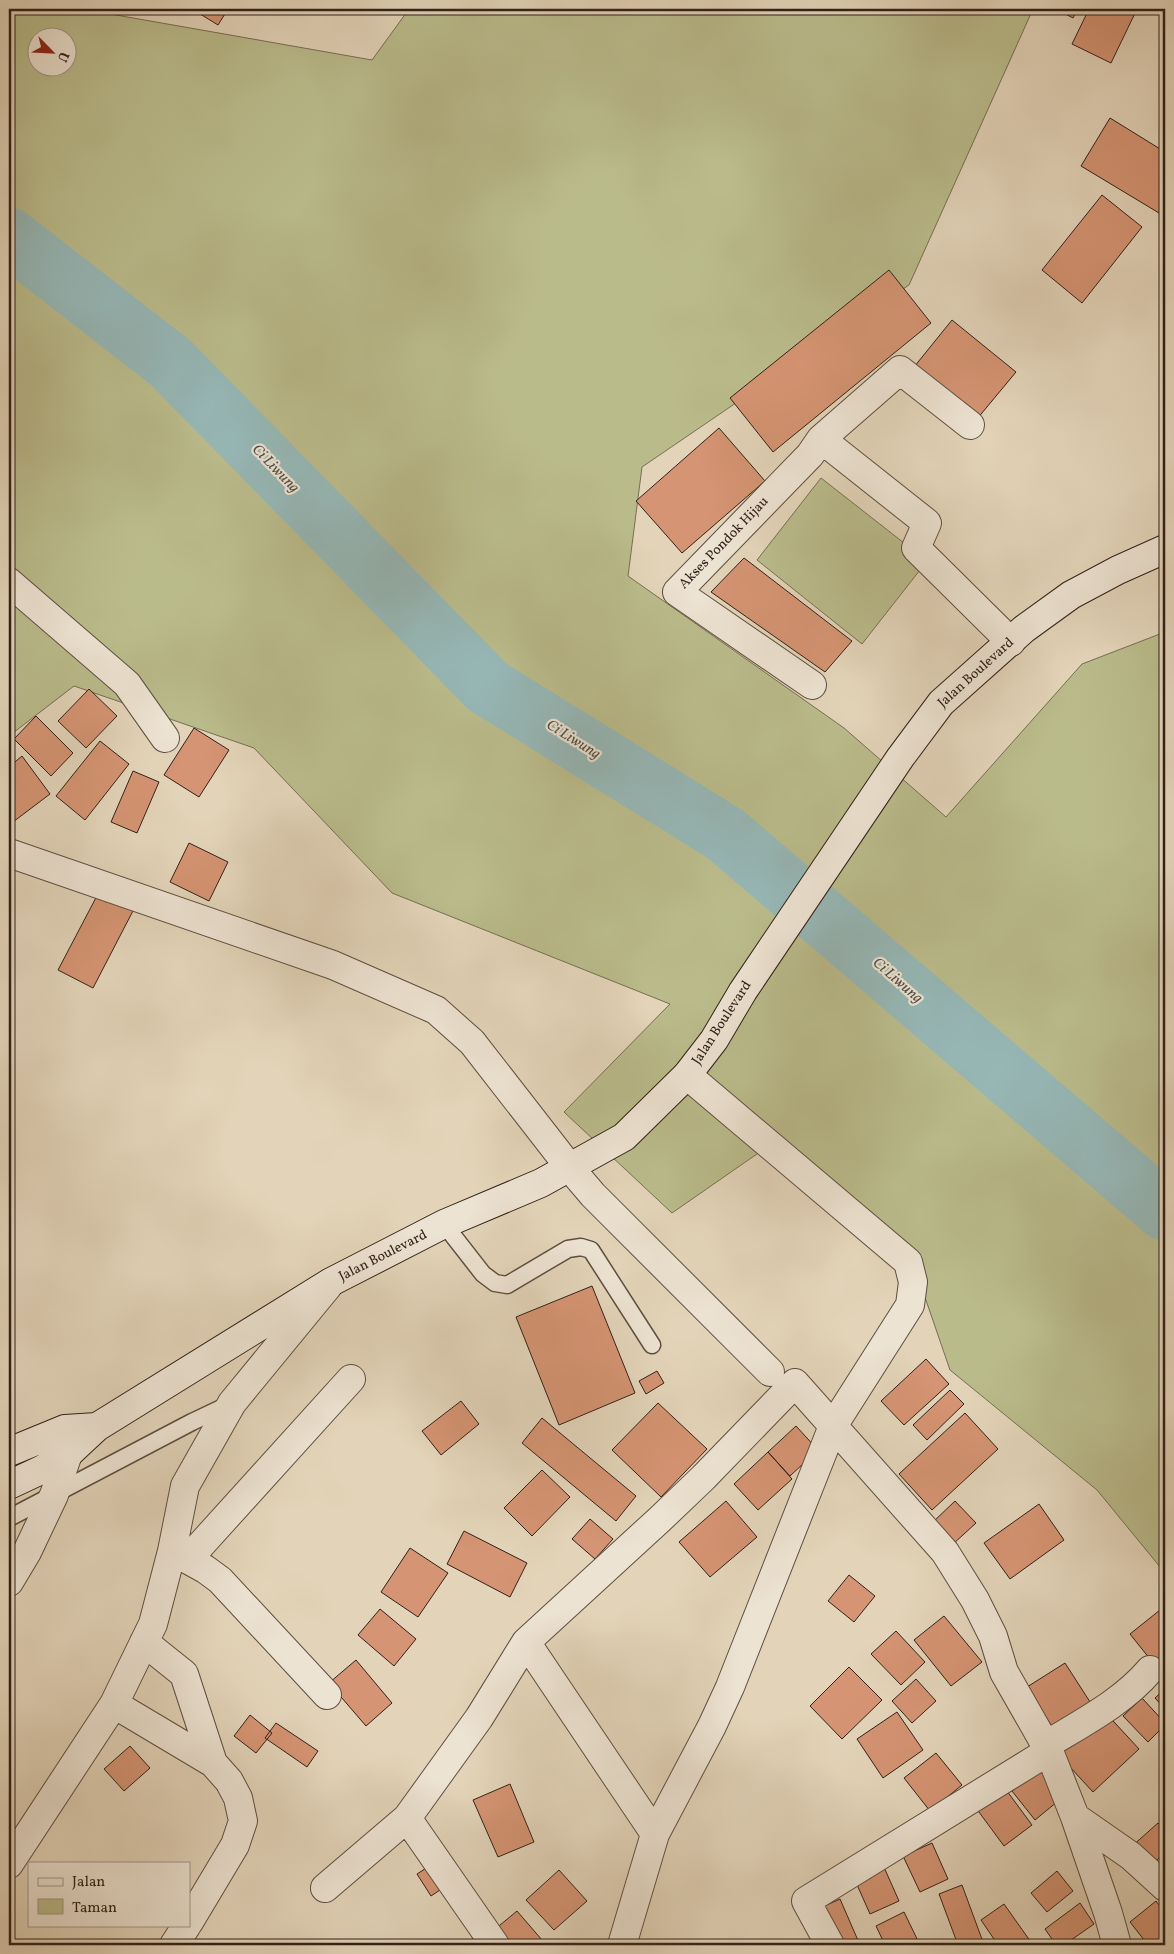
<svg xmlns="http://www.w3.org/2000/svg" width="1174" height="1954" viewBox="0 0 1174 1954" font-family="Vollkorn,serif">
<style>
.green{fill:#babb8b;stroke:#766e52;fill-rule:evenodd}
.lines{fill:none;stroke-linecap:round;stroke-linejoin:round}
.river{stroke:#96b7b6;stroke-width:59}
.building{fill:#d59473;stroke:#312119}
.service-casing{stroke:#5e4e41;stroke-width:19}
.minor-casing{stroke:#5e4e41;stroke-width:30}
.secondary-casing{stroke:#312119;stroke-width:30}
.service{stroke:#ede3d2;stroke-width:16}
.minor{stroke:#ede3d2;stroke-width:28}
.secondary{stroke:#ede3d2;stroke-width:28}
.labels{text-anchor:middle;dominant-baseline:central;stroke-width:4.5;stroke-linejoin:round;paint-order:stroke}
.street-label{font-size:14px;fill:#312119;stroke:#ede3d2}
.water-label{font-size:15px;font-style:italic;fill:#4f4e48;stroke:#ede3d2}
</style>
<rect width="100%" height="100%" fill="#e3d4b9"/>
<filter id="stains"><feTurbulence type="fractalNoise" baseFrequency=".004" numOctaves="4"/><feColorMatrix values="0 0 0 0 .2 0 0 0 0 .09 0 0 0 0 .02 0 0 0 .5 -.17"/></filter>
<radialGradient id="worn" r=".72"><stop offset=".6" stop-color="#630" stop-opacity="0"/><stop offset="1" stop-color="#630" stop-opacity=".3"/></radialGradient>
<!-- green -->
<path class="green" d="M9,9H82L372,60L409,9H1033L909,285L642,467L628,576L844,728L946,817L1082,664L1165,632V1447L1162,1452L1165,1455V1573L1097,1490L950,1370L907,1245L767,1147L672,1213L564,1112L670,1004L392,893L254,748L74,686L9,736ZM38,38H68V68H38Z
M821,478L927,561L862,644L757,560Z"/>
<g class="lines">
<!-- river -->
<path class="river" d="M9,237L171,363L488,687L725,834L1165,1211"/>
</g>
<!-- building -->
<path class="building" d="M192,9H228L218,25Z
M1056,9H1078L1073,18Z
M1089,9H1137L1111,63L1072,44Z
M1110,118L1165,152V202L1159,213L1081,166Z
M1102,195L1142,227L1082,303L1042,270Z
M889,270L931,323L773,452L730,398Z
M952,320L1016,372L977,419L914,367Z
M719,428L765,481L682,553L636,501Z
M744,558L852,641L825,672L711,592Z
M89,689L117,716L86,748L58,721Z
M36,716L73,753L51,776L14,739Z
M194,728L229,750L199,797L164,775Z
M100,741L129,764L85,820L56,796Z
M22,756L50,794L9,825V767Z
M133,771L159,782L137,833L111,822Z
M189,843L228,862L209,901L170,882Z
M100,890L135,907L93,988L58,970Z
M592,1286L635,1393L559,1425L516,1317Z
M926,1359L949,1384L904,1425L881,1401Z
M657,1371L664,1383L646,1394L639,1381Z
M950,1390L964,1404L927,1440L913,1425Z
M461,1401L479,1424L441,1455L422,1431Z
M658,1403L707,1449L661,1497L612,1450Z
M965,1413L998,1449L932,1510L899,1474Z
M542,1418L636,1496L616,1521L522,1443Z
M796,1426L818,1450L790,1476L768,1452Z
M768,1452L792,1479L758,1510L734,1484Z
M542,1470L570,1497L532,1536L504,1508Z
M726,1501L757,1537L710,1577L679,1542Z
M955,1501L976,1523L952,1545L932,1523Z
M1039,1504L1064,1540L1010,1579L984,1543Z
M590,1519L613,1539L595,1559L572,1539Z
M464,1531L527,1563L510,1597L447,1564Z
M410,1548L448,1573L418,1617L381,1592Z
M849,1575L875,1596L854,1622L828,1601Z
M1165,1606V1672L1162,1674L1130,1634Z
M380,1609L416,1639L394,1666L358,1635Z
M944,1616L982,1662L951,1686L914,1640Z
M896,1631L925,1662L901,1685L871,1654Z
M356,1660L392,1703L366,1726L329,1683Z
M1065,1663L1092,1705L1054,1730L1027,1687Z
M849,1667L882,1700L842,1739L810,1706Z
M916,1679L936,1701L912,1723L892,1701Z
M1165,1689V1709L1155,1698Z
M1142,1698L1165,1723V1725L1148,1742L1123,1716Z
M1103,1710L1139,1749L1093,1792L1057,1753Z
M897,1712L923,1750L883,1778L857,1739Z
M250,1715L272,1733L256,1753L234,1736Z
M276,1723L318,1751L307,1767L265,1738Z
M130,1746L150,1768L124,1791L104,1769Z
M936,1753L962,1785L930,1811L904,1778Z
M1040,1768L1063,1797L1035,1820L1012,1791Z
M1001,1783L1032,1825L1004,1846L973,1804Z
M510,1784L534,1842L498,1857L473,1800Z
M1158,1823L1165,1831V1852L1149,1868L1130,1848Z
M932,1843L948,1879L920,1892L903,1856Z
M434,1863L449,1884L431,1896L417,1874Z
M883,1865L899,1901L870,1914L854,1878Z
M559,1870L587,1901L554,1930L526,1900Z
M1057,1871L1073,1891L1047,1912L1031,1893Z
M962,1885L983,1942L975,1945H958L939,1894Z
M840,1899L860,1945H836L820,1908Z
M1156,1901L1165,1913V1945H1148L1130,1922Z
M1080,1903L1094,1924L1064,1945H1056L1045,1929Z
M1004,1904L1033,1945H998L981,1920Z
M517,1911L542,1940L537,1945H496L488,1935Z
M904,1912L920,1945H885L876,1926Z"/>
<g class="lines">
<defs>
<path id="service" d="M444,1224L483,1274L495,1283L507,1285L568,1249L581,1247L591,1250L652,1345
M9,1518L192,1422L230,1404"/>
<path id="minor" d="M821,439L900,370L970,425
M9,582L127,684L165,738
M812,685L677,592L810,455L821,439L927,523L916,548L1011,642
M9,853L333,965L436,1010L472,1042L570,1168L593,1195L770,1372
M174,1552L205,1569L220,1580L327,1695
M188,1559L351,1379
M9,1582L27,1552L54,1495L68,1454L66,1438
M144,1642L184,1674L213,1763
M526,1642L655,1834
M114,1704L213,1763L229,1781L238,1798L243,1821L235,1845L189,1922
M1046,1745C1082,1723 1123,1702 1150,1670
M1075,1817L1131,1856L1165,1887
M407,1818L495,1945
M9,1864L114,1704L153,1624L172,1551L185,1486L232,1403L328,1286
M325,1888L407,1818L479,1718L526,1642L659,1520L703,1478L795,1383L945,1552L975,1600L993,1636L1004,1672L1049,1751L1075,1817L1108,1913L1117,1945
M174,1945L187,1925
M622,1945L655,1834L712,1726L730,1687L833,1426L910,1305L913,1282L908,1262L687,1075
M830,1945L806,1901L1049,1751"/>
<path id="secondary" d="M9,1452L65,1429L97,1427
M9,1485L41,1470L68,1454L97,1427L331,1282L444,1224L541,1183L624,1137L687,1075L714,1040L743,991L900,758L941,703L1024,629L1071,595L1118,570L1165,549"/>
</defs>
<!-- service casing -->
<use href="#service" class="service-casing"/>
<!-- minor casing -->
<use href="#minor" class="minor-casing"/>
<!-- secondary casing -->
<use href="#secondary" class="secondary-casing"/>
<!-- service -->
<use href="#service" class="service"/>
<!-- minor -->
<use href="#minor" class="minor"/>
<!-- secondary -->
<use href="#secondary" class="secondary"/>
</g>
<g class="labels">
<!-- street labels -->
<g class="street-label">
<text transform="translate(724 543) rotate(-46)">Akses Pondok Hijau</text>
<text transform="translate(976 673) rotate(-42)">Jalan Boulevard</text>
<text transform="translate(722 1023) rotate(-57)">Jalan Boulevard</text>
<text transform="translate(383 1256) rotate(-27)">Jalan Boulevard</text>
</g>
<!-- water labels -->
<g class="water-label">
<text transform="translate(275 469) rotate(46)">Ci Liwung</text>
<text transform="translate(573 740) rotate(32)">Ci Liwung</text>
<text transform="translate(897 981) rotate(41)">Ci Liwung</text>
</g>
</g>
<!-- margin -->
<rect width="1174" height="1954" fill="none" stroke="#e3d4b9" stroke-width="30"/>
<rect x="10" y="10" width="1154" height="1934" fill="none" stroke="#312119" stroke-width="2.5"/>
<rect x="15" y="15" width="1144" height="1924" fill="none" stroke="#312119"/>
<!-- legend -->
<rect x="28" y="1862" width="162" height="65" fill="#ede3d2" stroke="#a29588"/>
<rect x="38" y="1878" width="25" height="8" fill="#ede3d2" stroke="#a29588"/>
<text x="72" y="1886" font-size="15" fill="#312119">Jalan</text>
<rect x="38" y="1899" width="25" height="15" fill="#babb8b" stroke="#a29588"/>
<text x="72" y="1912" font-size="15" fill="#312119">Taman</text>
<!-- north arrow -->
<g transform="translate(52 52) rotate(114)"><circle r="24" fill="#ede3d2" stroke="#a29588"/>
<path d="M0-4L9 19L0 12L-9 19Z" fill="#8f2418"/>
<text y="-8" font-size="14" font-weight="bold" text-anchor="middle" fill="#312119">U</text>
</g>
<rect width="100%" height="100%" filter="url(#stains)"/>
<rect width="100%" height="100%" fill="url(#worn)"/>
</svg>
